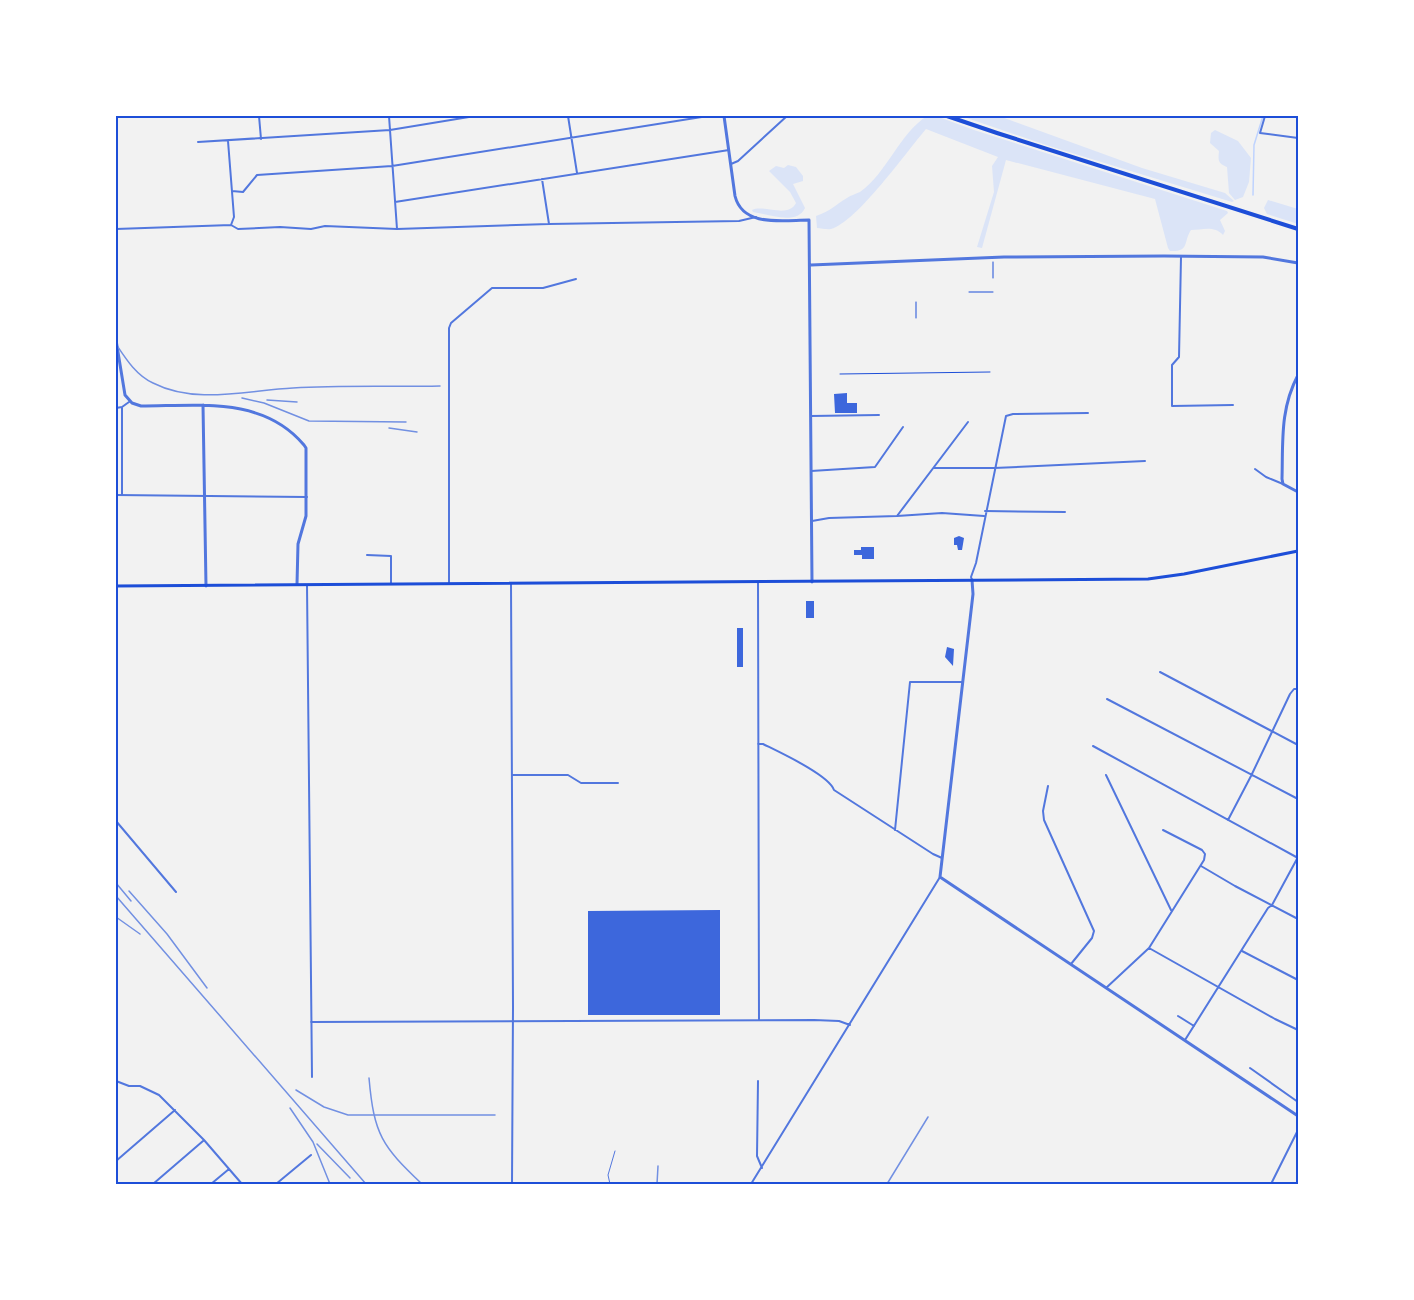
<svg xmlns="http://www.w3.org/2000/svg" width="1414" height="1300" viewBox="0 0 1414 1300" font-family="Montserrat,sans-serif">
<style>
.green{fill:#dbe4f7}
.lines{fill:none;stroke-linecap:round;stroke-linejoin:round}
.stream{stroke:#bfd3fe;stroke-width:1.5}
.building{fill:#3d67dc}
.path{stroke:#1d4ed8;stroke-width:1}
.service{stroke:#5277de;stroke-width:1}
.minor{stroke:#5277de;stroke-width:2}
.tertiary{stroke:#5277de;stroke-width:3}
.secondary{stroke:#1d4ed8;stroke-width:3}
.trunk{stroke:#1d4ed8;stroke-width:4}
.rail{stroke:#7290e2;stroke-width:1.5}
.neatline{fill:none;stroke:#1d4ed8;stroke-width:2}
</style>
<rect width="100%" height="100%" fill="#f2f2f2"/>
<!-- green -->
<path class="green" d="M927,116H936L974,130L1227,211L1228,213L1220,220L1225,231L1223,235C1214,225 1202,230 1191,230C1183,242 1190,252 1170,251L1168,248L1155,199L1006,160L982,248L977,247L994,192L992,166L998,157L926,129C907,151 857,222 831,229C827,230 821,228 817,228L816,216C831,211 835,205 847,198C851,195 856,194 860,192C887,173 899,134 927,116Z
M961,116H999L1142,168L1225,193L1234,201L1232,202L1049,146Z
M1215,130L1238,141L1251,158L1249,182L1243,197L1235,200L1229,193L1227,167C1218,163 1218,161 1219,151L1210,143L1211,133Z
M788,165L796,167L803,176V181L793,184L805,208C797,226 767,214 753,212L752,210C764,204 788,219 796,203L790,192L769,171L776,166L784,168Z
M1268,200L1298,209V224L1267,214L1264,208Z"/>
<g class="lines">
<!-- stream -->
<path class="stream" d="M1253,195L1254,145L1263,116"/>
</g>
<!-- building -->
<path class="building" d="M847,393V403H857V413H835L834,394Z
M959,536L964,538L962,550H958L957,545H954V538Z
M861,547H874V559H862V555H854V550H861Z
M806,601H814V618H806Z
M737,628H743V667H737Z
M947,647L954,649L953,666L945,657Z
M720,910V1015H588V911Z"/>
<g class="lines">
<!-- path -->
<path class="path" d="M993,278V262
M969,292H993
M916,302V318
M840,374L990,372"/>
<!-- service -->
<path class="service" d="M610,1184L608,1175L615,1151"/>
<!-- minor -->
<path class="minor" d="M259,116L261,139
M389,116L397,229
M568,116L577,173
M1265,116L1260,133L1298,138
M228,141L234,217L231,225
M198,142L390,130L475,116
M731,164L738,161L787,116
M542,179L549,224
M232,191L243,192L257,175L392,166L708,116
M395,202L729,150
M116,229L231,225L238,229L280,227L311,229L325,226L397,229L549,224L739,221L756,217
M1181,257L1179,357L1172,365V406L1233,405
M116,408L122,407L129,402
M811,416L879,415
M934,468H994L1145,461
M1255,469L1266,477L1283,484
M811,471L875,467L903,427
M122,494V407
M116,495L307,497
M985,511L1065,512
M897,516L942,513L984,516
M812,521L829,518L897,516L968,422
M367,555L391,556V584
M972,580L971,577L976,563L1006,416L1013,414L1088,413
M758,582L759,1020
M449,583V328L451,323L492,288H543L576,279
M511,584L513,1007L512,1184
M307,585L312,1077
M1160,672L1298,745
M1107,699L1298,799
M758,744H763C779,752 829,775 834,790L933,854L942,858
M1093,746L1298,858
M513,775H568L581,783H618
M1106,775L1171,910
M1048,786L1043,811L1044,820L1094,931L1092,938L1071,964
M1228,820L1251,776L1290,694L1294,689H1298
M116,821L176,892
M895,830L910,682H963
M1201,866L1235,886L1298,919
M1149,948L1275,1019L1298,1030
M1242,951L1298,980
M1106,988L1149,948L1204,860L1205,854L1202,850L1163,830
M1178,1016L1194,1026
M311,1022L814,1020L839,1021L850,1025
M1185,1040L1268,908L1272,905L1298,857
M1250,1068L1298,1102
M116,1081L129,1086H140L159,1095L204,1140L242,1184
M758,1081L757,1156L762,1168
M116,1161L175,1110
M153,1184L203,1141
M211,1184L229,1169
M276,1184L311,1155
M751,1184L940,877
M1271,1184L1298,1130"/>
<!-- tertiary -->
<path class="tertiary" d="M724,116L735,196C743,228 784,220 809,220L812,582
M811,265L1004,257L1164,256L1263,257L1298,263
M116,340L125,395L132,403L141,406C198,406 263,396 304,445L306,448V516L298,544L297,584
M1298,375C1280,409 1283,441 1282,479L1283,484L1298,492
M203,405L206,586
M972,580L973,594L940,877L1298,1116"/>
<!-- secondary -->
<path class="secondary" d="M116,586L1148,579L1184,574L1298,551"/>
<!-- trunk -->
<path class="trunk" d="M947,116L997,133L1298,229"/>
<!-- rail -->
<path class="rail" d="M116,344C126,359 136,375 153,383C196,405 248,390 293,388C342,385 391,387 440,386
M242,398L264,403L309,421L406,422
M267,400L297,402
M389,428L417,432
M116,883L131,901
M129,891L167,934L207,988
M116,896L366,1184
M116,917L140,934
M369,1078C374,1135 382,1146 422,1184
M296,1090L324,1107L348,1115H495
M290,1108L313,1142L330,1184
M317,1144L350,1178
M657,1184L658,1166
M887,1184L928,1117"/>
</g>
<!-- border -->
<rect width="1414" height="1300" fill="none" stroke="#ffffff" stroke-width="234"/>
<rect x="117" y="117" width="1180" height="1066" class="neatline"/>
</svg>
